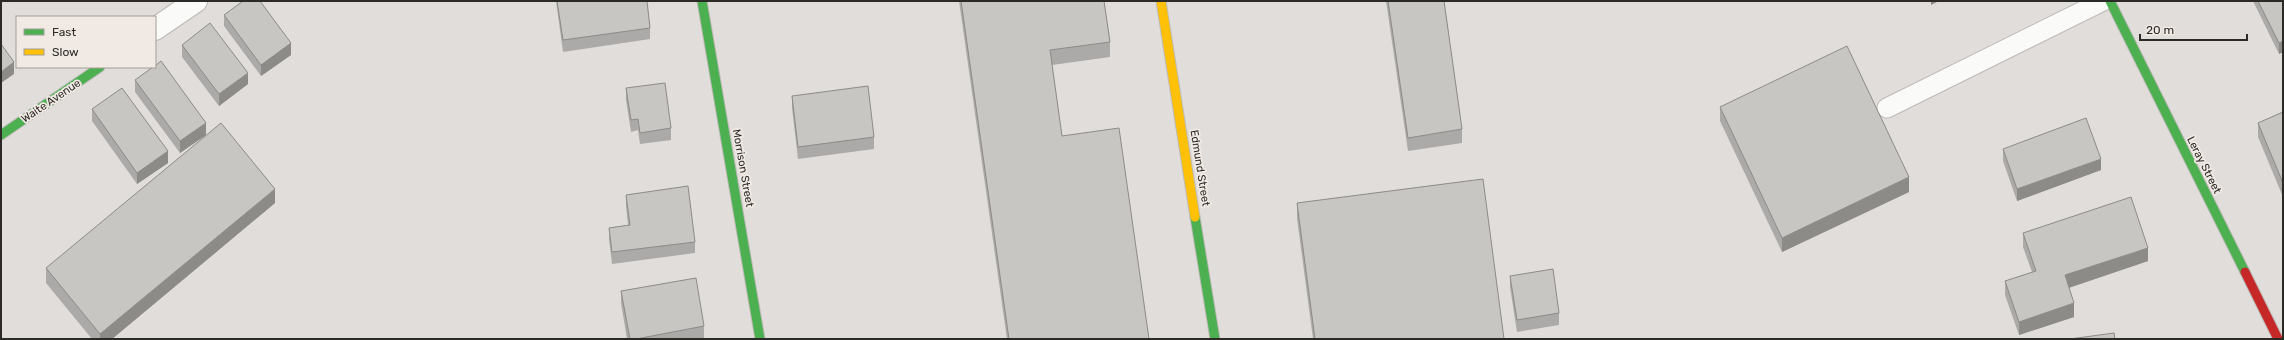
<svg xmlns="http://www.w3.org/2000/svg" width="2284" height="340" viewBox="0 0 2284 340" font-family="Rubik,sans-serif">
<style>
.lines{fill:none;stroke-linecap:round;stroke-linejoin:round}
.lane-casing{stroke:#bcbab7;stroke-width:21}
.street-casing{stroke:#bcbab7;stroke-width:24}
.fast-casing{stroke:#bcbab7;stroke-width:11}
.slow-casing{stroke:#bcbab7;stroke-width:11}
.jam-casing{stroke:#bcbab7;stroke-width:11}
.lane{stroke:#fafaf9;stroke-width:19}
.street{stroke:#fafaf9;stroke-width:22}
.fast{stroke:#4caf50;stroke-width:9}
.slow{stroke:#ffc107;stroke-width:9}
.jam{stroke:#c62828;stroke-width:9}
.wall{fill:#acaaa8}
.shaded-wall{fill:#8c8b88}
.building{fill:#c8c6c3;stroke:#8c8b88}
.labels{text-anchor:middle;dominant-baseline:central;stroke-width:3.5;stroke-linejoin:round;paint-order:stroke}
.street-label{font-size:11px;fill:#2c2a27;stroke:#f1eae4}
</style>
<rect width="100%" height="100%" fill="#e0ddda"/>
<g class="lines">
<defs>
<path id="lane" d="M1887,108L2103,1"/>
<path id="street" d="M155,29L196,1"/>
<path id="fast" d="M702,1L760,339
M2110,1L2245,272
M1,135L100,67
M1195,217L1215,339"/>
<path id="slow" d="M1161,1L1195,217"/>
<path id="jam" d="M2245,272L2278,339"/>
</defs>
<!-- lane casing -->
<use href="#lane" class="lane-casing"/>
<!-- street casing -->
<use href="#street" class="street-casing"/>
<!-- fast casing -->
<use href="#fast" class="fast-casing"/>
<!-- slow casing -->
<use href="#slow" class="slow-casing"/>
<!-- jam casing -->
<use href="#jam" class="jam-casing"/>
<!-- lane -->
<use href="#lane" class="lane"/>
<!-- street -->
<use href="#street" class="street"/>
<!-- fast -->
<use href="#fast" class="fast"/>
<!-- slow -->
<use href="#slow" class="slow"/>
<!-- jam -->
<use href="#jam" class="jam"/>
</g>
<!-- wall -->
<path class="wall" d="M556,1H647L650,28V39L563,52Z
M959,1H1104L1110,42V57L1052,65L1062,136L1149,339H1007Z
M1386,1H1444L1462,129V143L1408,151Z
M2253,1H2283V52L2279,54Z
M224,15L291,55L261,76L224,26Z
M182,45L248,84L219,106L182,57Z
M135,80L206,135L180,153L135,92Z
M626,88L671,128V140L640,144L638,130L631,132L626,100Z
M792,96L874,137V149L798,159L792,108Z
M1720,107L1909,192L1782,252L1720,121Z
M92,109L168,163L137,184L92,121Z
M2283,112V197L2258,137V123Z
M2003,149L2101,170L2017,201L2003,161Z
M626,195L695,242V253L612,264L609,239V228L628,225L626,206Z
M275,203L112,339H92L46,283V268Z
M1297,203L1504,339H1313L1297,218Z
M2023,233L2148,261L2069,288L2074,317L2019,335L2005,295V281L2032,272L2023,247Z
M1510,276L1559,313V325L1517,332L1510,287Z
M621,291L704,326V338L699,339H627L621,303Z"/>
<!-- shaded-wall -->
<path class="shaded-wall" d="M1931,1H1939L1931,5Z
M2283,41V52L2279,54V43Z
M291,43V55L261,76V65Z
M14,62V74L1,83V72Z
M248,73V84L219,106V94Z
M206,123V135L180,153V141Z
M168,151V163L137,184V173Z
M2101,159V170L2017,201V189Z
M1909,177V192L1782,252V238Z
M275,189V203L112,339H100V334Z
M2148,248V261L2065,289V275Z
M2074,303V317L2019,335V322Z"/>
<!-- building -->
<path class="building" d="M243,1H260L291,43L261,65L224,15Z
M557,1H647L650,28L563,40Z
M961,1H1104L1110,42L1050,50L1062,136L1119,128L1149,339H1009Z
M1388,1H1444L1462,129L1408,138Z
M2258,1H2283V41L2279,43Z
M210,23L248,73L219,94L182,45Z
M1,44L14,62L1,72Z
M1847,46L1909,177L1782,238L1720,107Z
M161,61L206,123L180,141L135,80L153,67H155V66Z
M665,83L671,128L640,133L638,119L631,120L626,88Z
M868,86L874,137L798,147L792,96Z
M122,88L168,151L137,173L92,109Z
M2283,112V183L2258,123Z
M2086,118L2101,159L2017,189L2003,149Z
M221,123L275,189L100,334L46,268Z
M1483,179L1504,339H1315L1297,203Z
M688,186L695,242L612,252L609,228L630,225L626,195Z
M2131,197L2148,248L2065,275L2074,303L2019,322L2005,281L2036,271L2023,233Z
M1553,269L1559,313L1517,320L1510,276Z
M696,278L704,326L636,339H630L621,291Z
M2114,333L2115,339H2070Z"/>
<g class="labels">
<!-- street labels -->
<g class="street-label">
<text transform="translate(51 101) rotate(-34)">Waite Avenue</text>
<text transform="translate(2204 165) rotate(63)">Leray Street</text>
<text transform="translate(743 168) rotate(80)">Morrison Street</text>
<text transform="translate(1200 168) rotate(81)">Edmund Street</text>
</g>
</g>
<!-- border -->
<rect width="2284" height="340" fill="none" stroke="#2c2a27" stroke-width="4"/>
<!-- legend -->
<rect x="16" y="16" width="140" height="52" fill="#f1eae4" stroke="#a29d98"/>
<rect x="24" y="29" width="20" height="6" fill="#4caf50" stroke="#a29d98"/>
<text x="52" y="36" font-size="12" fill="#2c2a27">Fast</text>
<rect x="24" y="49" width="20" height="6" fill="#ffc107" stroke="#a29d98"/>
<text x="52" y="56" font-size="12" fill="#2c2a27">Slow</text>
<!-- scale -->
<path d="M2140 34v6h107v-6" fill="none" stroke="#2c2a27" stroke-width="2"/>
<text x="2146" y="34" font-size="12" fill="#2c2a27" stroke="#f1eae4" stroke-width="3" paint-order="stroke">20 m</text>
</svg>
